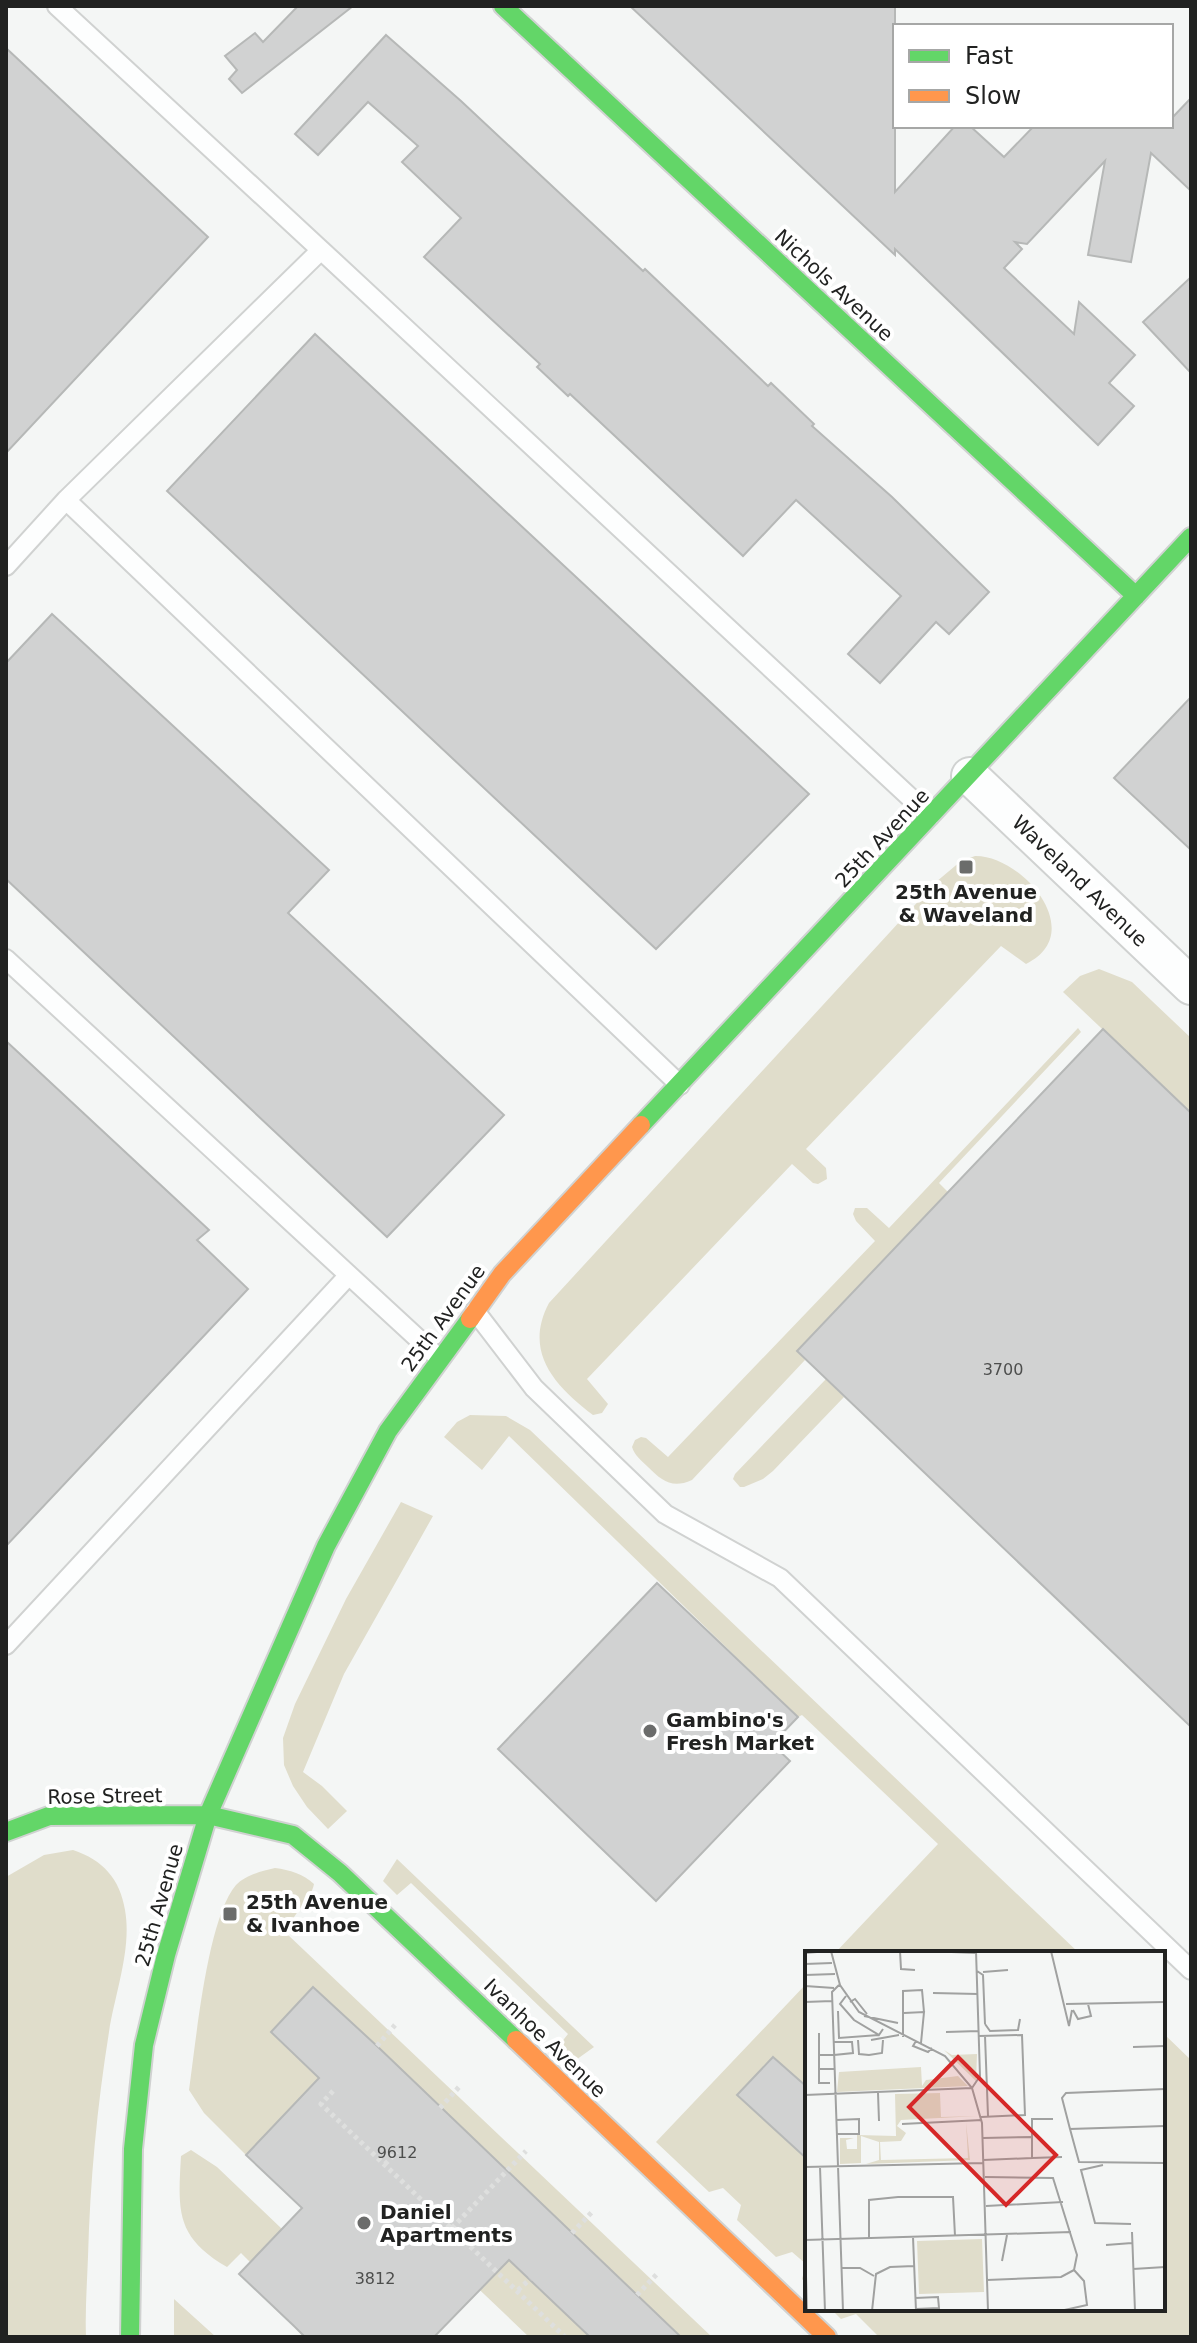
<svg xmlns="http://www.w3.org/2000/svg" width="1197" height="2343" viewBox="0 0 1197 2343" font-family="'DejaVu Sans',sans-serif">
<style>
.green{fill:#e0ddcb}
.building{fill:#d1d2d2;stroke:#b6b8b7;stroke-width:2}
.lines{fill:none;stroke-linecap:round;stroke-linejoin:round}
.lane-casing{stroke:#d0d2d1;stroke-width:22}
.street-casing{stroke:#d0d2d1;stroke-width:40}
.fast-casing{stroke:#d0d2d1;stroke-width:22}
.slow-casing{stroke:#d0d2d1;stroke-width:22}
.path{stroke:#dedfde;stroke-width:5;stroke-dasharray:4 4;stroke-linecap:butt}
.lane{stroke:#fdfefe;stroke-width:18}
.street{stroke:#fdfefe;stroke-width:36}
.fast{stroke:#63d668;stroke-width:18}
.slow{stroke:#ff974d;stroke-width:18}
.poi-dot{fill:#6b6c6b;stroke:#fff;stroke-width:3}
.labels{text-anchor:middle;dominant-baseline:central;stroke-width:8;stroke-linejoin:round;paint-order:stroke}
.number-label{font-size:16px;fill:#4d4e4d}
.street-label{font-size:20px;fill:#212221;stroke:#fff}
.poi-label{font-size:20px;font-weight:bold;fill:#212221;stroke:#fff;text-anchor:start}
.inset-road{fill:none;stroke:#a0a1a0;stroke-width:2}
.view{fill:#d62828;fill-opacity:0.15;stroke:#d62828;stroke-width:4}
.inset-edge{fill:none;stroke:#212221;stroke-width:4}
</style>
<rect width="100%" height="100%" fill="#f4f6f5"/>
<!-- green -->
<path class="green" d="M975,856C1022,855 1089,933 1026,964L1001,946L806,1149L826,1168L827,1179L818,1184L813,1183L792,1164L587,1379L608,1404L602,1413L593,1415C555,1386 523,1352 549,1303L936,882L961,861Z
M1099,969L1132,982L1191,1038V1113L1063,992L1080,976Z
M1078,1028L1081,1032L939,1183L948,1192L797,1351L805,1360L692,1480C672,1489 662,1481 648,1467C641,1460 635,1456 632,1447L635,1440L641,1437L646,1438L668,1457L875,1241L856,1221L853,1214L855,1208H867L889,1228Z
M826,1379L844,1397L773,1471L763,1479L744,1487H740L733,1479L735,1474Z
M470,1415L506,1416L530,1430L1079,1953H835L938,1844L802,1715L798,1717L509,1436L482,1470L444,1437L457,1422Z
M401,1502L433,1516L344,1674L303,1772L322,1786L347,1811L328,1829L307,1807L293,1786L284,1765L283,1738L295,1704L346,1599Z
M73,1850C103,1860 120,1879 125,1910C132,1949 115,1993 109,2032C97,2107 90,2181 88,2257C87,2284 85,2311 86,2337H6V1877L44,1855Z
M397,1859L594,2047L573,2062L557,2048L568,2034L411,1883L397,1895L383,1881Z
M275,1868C290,1870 303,1874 314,1884C311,1900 292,1914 286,1933L712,2337H529L290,2109L246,2155L204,2113L189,2090C196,2042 207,1919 236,1885C245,1875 262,1871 275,1868Z
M807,1983V2285L802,2279L806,2264L792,2252L776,2257L737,2220L741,2205L723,2188L709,2192L656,2142Z
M1163,2033L1191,2060V2337H879L856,2314L841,2319L831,2309H1163Z
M191,2150L217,2167L282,2229L250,2262L241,2253L227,2267C175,2237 178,2210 181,2156Z
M174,2299L216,2337H174Z"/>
<!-- building -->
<path class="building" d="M298,6H353L242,93L229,79L237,70L225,56L255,33L263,42Z
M630,6H895V192L955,126H970L1004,157L1034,126H1171V119L1191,98V191L1151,153L1131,262L1088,255L1105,161L1027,244L1015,242L1022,249L1004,268L1074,334L1079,302L1135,355L1109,383L1134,406L1098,445L895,249V255Z
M386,35L461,101L643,271L645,269L768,386L771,383L814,424L812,426L892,497L989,592L949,634L936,622L880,683L848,654L901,596L796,500L743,556L570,394L568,396L537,367L540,364L424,257L461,218L402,162L418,146L368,102L318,155L295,134Z
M6,48L208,237L6,453Z
M1191,277V373L1143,322Z
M315,334L809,794L656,949L167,491Z
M52,614L329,870L288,913L504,1115L387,1237L6,879V663Z
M1191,697V850L1114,778Z
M1103,1029L1191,1113V1727L797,1351Z
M6,1041L209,1230L197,1240L248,1289L6,1546Z
M657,1583L798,1717L772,1744L790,1761L656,1901L498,1749Z
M313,1987L377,2046L681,2337H590L509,2260L434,2337H305L295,2327L239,2274L302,2208L246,2155L319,2078L271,2032Z
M773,2057L807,2087V2159L737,2095Z"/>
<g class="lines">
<defs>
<path id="lane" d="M57,6L321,250
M6,566L66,500
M6,959L440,1359
M680,1085L66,500L321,250L930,816
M475,1311L534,1388L665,1514L780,1578L1191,1970
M6,1645L349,1275"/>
<path id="street" d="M970,776L1191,986"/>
<path id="fast" d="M503,6L1136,596
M641,1125L1191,537
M6,1832L49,1816L208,1815L293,1835L340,1873L516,2040
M130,2337L133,2149L144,2045L166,1955L208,1815L326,1546L388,1431L470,1319"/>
<path id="slow" d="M470,1319L502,1274L641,1125
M516,2040L827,2337"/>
</defs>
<!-- lane casing -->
<use href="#lane" class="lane-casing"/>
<!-- street casing -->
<use href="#street" class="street-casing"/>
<!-- fast casing -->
<use href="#fast" class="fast-casing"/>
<!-- slow casing -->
<use href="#slow" class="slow-casing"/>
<!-- path -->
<path class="path" d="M377,2046L395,2025
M333,2091L321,2104L565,2337
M440,2108L459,2087
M385,2164L397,2152
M452,2228L526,2151
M572,2233L592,2212
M518,2290L530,2279
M637,2295L657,2274"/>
<!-- lane -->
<use href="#lane" class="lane"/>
<!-- street -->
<use href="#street" class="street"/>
<!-- fast -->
<use href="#fast" class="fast"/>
<!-- slow -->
<use href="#slow" class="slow"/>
</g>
<!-- markers -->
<g class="poi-dot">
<rect x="958" y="859" width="16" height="16" rx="4"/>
<circle cx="650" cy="1731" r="8"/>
<rect x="222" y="1906" width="16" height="16" rx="4"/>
<circle cx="364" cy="2223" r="8"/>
</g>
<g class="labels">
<!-- number labels -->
<g class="number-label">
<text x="1003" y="1369">3700</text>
<text x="397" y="2152">9612</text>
<text x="375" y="2278">3812</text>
</g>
<!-- street labels -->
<g class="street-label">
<text transform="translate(834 285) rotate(43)">Nichols Avenue</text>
<text transform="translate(882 838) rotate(-47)">25th Avenue</text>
<text transform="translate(1080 881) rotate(44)">Waveland Avenue</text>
<text transform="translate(443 1318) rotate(-54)">25th Avenue</text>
<text transform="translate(105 1796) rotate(-1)">Rose Street</text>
<text transform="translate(159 1905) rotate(-74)">25th Avenue</text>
<text transform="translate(545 2038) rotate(44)">Ivanhoe Avenue</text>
</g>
<!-- poi labels -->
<g class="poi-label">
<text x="966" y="892" text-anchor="middle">25th Avenue<tspan x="966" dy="23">&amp; Waveland</tspan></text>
<text x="666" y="1720">Gambino's<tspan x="666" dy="23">Fresh Market</tspan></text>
<text x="246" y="1902">25th Avenue<tspan x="246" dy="23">&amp; Ivanhoe</tspan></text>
<text x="380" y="2212">Daniel<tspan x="380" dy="23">Apartments</tspan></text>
</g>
</g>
<!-- overview -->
<g transform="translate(805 1951)">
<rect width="360" height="360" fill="#f4f6f5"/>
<path d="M139,99L147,104L172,103L171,130ZM116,116L117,135L121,129L153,125L163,135L32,141L34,121ZM135,142L136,166L173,165L96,169L92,175L101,182L96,190L75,191L76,209L163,207L161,171L165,209L61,213L74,209V191L56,185V212L35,213V187H49L41,189L42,198H52V184L91,185L90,143ZM177,288L179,341L114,343L112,290Z" fill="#e0ddcb"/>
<path class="inset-road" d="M26,0L35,34L54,61L140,105L167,137L177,172L183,360M95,0L96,18L110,19M122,0L171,2M246,0L264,75L267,59M0,2L24,0M0,13L27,12M172,20L178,24L180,73M178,21L203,19M0,24L30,23M34,34L27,41L38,360M0,35L29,37M128,42L173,43M41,45L35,53L49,69L74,84L78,78M0,51L27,50M45,51L50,48L62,63M261,53L360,51M268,59L273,68L286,65L283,53M33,60L34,87L74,84M99,62L119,61L116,92M59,65L93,72M180,73L185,80L213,79L215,68M141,81L174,80M14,82V104H29M174,85L217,84L220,164L176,166M180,85L183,165M98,86V40L117,39L119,61M53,89L54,103L64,104L77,102L78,89M66,89L94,84M111,90L108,95L123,101L127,97M328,96L360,95M14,104V118H29M29,104L48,102L47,91H29M14,118V132H25M167,137L175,125L171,0M73,142L74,170M0,144L167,137M31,169L54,168V183H32M97,173L177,169M360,175L265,178L274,211L360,212M265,178L257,147L261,142L360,138M227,186V168H248M178,187L227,186V207L178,209M227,207L257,206M298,214L276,219L290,272L326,273M0,216L178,212M15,216L20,360M180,226L248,227L272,304L269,319M181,255L258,251M327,281L330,360M108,286L111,360M64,287V249L93,246H148L150,285M0,289L266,281M0,290L2,360M301,294L327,292M197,310L202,284M37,317H55L69,325M328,318L360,316M182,329L256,326L269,319M110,347L133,346L134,357L111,358M67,360L71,323L85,316L109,315M255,360L282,354L279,330L269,319"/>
<path class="view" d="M153,106L251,204L201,254L104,156Z"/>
<rect width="360" height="360" class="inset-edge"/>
</g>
<!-- border -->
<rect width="1197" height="2343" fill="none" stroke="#212221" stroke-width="16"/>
<!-- legend -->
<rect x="893" y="24" width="280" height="104" fill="#ffffff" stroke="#a6a7a6" stroke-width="2"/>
<rect x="909" y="50" width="40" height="12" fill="#63d668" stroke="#a6a7a6" stroke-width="2"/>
<text x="965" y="64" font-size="24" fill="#212221">Fast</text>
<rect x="909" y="90" width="40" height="12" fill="#ff974d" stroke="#a6a7a6" stroke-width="2"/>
<text x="965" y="104" font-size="24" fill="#212221">Slow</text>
</svg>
